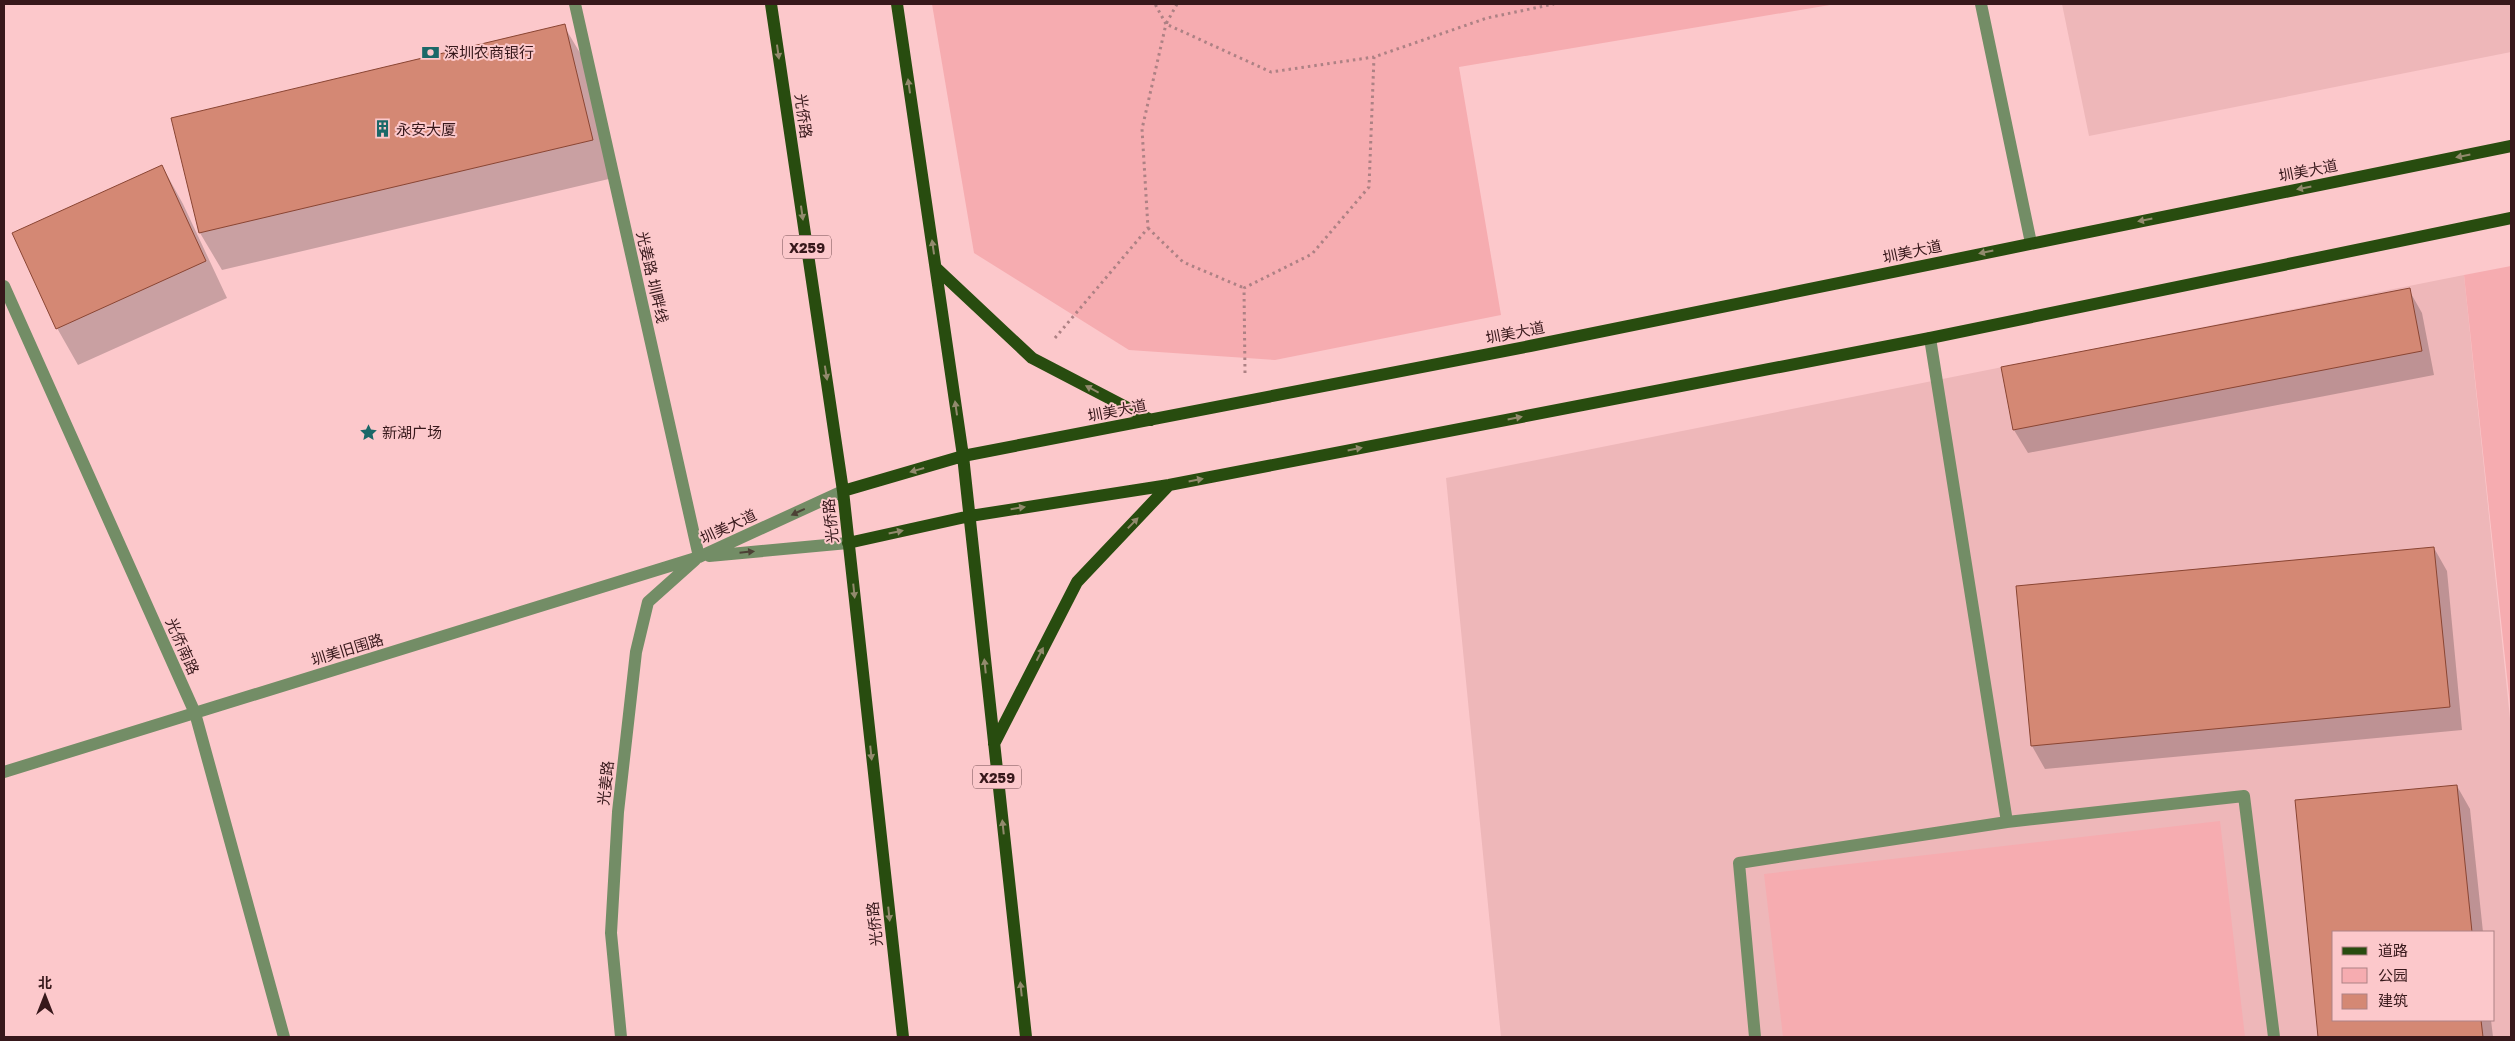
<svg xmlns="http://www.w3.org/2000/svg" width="2515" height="1041" viewBox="0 0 2515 1041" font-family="'Golos Text','Noto Sans SC',sans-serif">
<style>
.built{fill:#eeb7b9;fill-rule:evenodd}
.green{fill:#f6acb0}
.shadow{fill:#0003}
.building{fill:#d48874;stroke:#8a4533}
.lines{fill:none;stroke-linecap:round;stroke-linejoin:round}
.path{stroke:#ad8184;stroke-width:3;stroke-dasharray:2.5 4;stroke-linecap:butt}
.minor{stroke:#738d66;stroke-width:12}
.major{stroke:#284c0f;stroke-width:12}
.oneway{fill:#928a6d}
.oneway2{fill:#4c4135}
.labels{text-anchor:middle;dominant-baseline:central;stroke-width:4;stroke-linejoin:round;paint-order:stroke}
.shield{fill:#fcc8cb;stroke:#724d50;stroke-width:1}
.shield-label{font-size:14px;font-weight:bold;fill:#37181b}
.poi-label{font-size:15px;fill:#37181b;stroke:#fcc8cb;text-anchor:start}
.street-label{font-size:15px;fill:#37181b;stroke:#fcc8cb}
</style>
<rect width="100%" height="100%" fill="#fcc8cb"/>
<!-- built -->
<path class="built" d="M2062,4H2511V52L2089,136Z
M2464,275L2511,728V1037H1501L1446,478ZM2334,932H2494V1020H2334Z"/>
<!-- green -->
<path class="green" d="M932,4H1836L1459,67L1501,315L1275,360L1129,350L974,253Z
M2511,266V714L2464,275Z
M2220,821L2245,1037H1783L1764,874Z"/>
<!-- shadow -->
<path class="shadow" d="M564,26L586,63L613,178L222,270L200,233L173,118Z
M162,166L183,204L227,298L78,365L57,328Z
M2409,290L2422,313L2434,375L2028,453L2014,430Z
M2434,548L2447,571L2462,730L2045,769L2032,746Z
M2457,786L2470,809L2483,932H2334V1020H2491L2493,1037H2319L2296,802Z"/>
<!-- building -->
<path class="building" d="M565,24L593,140L199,233L171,118Z
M162,165L206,261L56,329L12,233Z
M2410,288L2422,351L2013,430L2001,367Z
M2434,547L2450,707L2031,746L2016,586Z
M2457,785L2472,932H2334V1020H2481L2483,1037H2318L2295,800Z"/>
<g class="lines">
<!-- path -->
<path class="path" d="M1177,4L1166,24L1271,72L1374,57
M1148,228L1183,262L1244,288
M1055,338L1148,228L1142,129L1166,24L1155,4
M1245,373L1244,288L1312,254L1369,187L1374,57L1487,18L1554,4"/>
<!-- minor -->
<path class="minor" d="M575,4L699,557
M1981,4L2031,243
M4,286L195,713L284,1037
M1930,338L2007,822
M709,556L848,543
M4,772L699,557L843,491
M621,1037L611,933L618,812L636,652L648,602L695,560
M1755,1037L1739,863L2007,822L2244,796L2274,1037"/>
<!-- major -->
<path class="major" d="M771,4L843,491L903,1037
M897,4L963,456L1026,1037
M936,268L1032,358L1151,420
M843,491L963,456L1530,346L2511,146
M848,543L970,516L1169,485L1930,338L2511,218
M994,744L1077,582L1169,485"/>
</g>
<!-- one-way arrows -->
<defs><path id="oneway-solid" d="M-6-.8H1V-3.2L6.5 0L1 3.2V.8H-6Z" transform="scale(1.25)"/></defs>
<g class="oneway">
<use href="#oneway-solid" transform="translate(778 52) rotate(82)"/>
<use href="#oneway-solid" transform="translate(909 86) rotate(-98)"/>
<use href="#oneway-solid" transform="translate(2463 156) rotate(169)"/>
<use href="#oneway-solid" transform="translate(2304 188) rotate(169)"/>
<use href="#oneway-solid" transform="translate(802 213) rotate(82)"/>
<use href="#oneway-solid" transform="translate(2145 220) rotate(169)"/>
<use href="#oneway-solid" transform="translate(933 247) rotate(-98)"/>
<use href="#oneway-solid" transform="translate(1986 252) rotate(168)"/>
<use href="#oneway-solid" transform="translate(826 373) rotate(81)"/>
<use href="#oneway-solid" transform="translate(1092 389) rotate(-152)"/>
<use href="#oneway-solid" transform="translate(956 408) rotate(-98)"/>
<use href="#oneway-solid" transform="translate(1515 418) rotate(-11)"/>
<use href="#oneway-solid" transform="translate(1355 449) rotate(-11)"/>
<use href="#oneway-solid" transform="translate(917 470) rotate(164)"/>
<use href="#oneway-solid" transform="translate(1196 480) rotate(-11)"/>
<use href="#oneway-solid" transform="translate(1018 508) rotate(-9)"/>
<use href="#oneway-solid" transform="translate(1133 523) rotate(-46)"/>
<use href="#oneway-solid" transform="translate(896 532) rotate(-12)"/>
<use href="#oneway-solid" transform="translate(854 591) rotate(84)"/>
<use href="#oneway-solid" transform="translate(1040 654) rotate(-63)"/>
<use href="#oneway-solid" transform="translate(985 666) rotate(-96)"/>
<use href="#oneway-solid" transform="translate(871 753) rotate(84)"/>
<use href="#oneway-solid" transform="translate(1003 827) rotate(-96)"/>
<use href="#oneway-solid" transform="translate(889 914) rotate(84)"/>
<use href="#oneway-solid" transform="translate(1021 989) rotate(-96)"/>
</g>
<g class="oneway2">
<use href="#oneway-solid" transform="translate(798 512) rotate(155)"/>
<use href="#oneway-solid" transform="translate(747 552) rotate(-6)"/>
</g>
<!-- icons -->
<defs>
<symbol id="bank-bare" viewBox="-9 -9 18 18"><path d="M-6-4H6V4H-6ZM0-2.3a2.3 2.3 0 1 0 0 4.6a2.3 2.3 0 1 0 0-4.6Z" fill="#1a6868" stroke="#fcc8cb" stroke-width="2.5" paint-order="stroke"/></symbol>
<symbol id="building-bare" viewBox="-9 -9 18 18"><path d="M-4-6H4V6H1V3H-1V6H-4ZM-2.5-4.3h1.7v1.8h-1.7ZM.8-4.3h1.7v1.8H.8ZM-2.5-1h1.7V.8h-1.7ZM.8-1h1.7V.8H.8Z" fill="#1a6868" stroke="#fcc8cb" stroke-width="2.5" paint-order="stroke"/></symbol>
<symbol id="sight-bare" viewBox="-9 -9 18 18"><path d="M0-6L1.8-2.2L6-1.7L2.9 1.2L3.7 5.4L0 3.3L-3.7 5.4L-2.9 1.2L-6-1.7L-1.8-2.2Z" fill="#1a6868" stroke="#fcc8cb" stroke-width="2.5" paint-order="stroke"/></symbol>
</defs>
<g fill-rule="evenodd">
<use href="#bank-bare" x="418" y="40" width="25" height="25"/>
<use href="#building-bare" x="370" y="116" width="25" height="25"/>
<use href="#sight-bare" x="356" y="420" width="25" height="25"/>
</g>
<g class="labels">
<!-- shield labels -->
<g class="shield">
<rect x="783" y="235.5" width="48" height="23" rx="4"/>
<rect x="973" y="765.5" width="48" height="23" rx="4"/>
</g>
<g class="shield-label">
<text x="807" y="247">X259</text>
<text x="997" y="777">X259</text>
</g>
<!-- poi labels -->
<g class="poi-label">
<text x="444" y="52">深圳农商银行</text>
<text x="396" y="129">永安大厦</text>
<text x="382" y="432">新湖广场</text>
</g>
<!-- street labels -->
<g class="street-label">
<text transform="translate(804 116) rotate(82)">光侨路</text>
<text transform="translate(2308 170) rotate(-11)">圳美大道</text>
<text transform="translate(1912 251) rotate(-12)">圳美大道</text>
<text transform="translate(653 277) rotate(77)">光姜路 圳畔线</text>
<text transform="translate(1515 332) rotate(-11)">圳美大道</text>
<text transform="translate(1117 410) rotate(-11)">圳美大道</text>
<text transform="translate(830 521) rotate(-96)">光侨路</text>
<text transform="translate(728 526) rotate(-25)">圳美大道</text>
<text transform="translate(183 646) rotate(66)">光侨南路</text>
<text transform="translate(347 649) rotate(-17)">圳美旧围路</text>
<text transform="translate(605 783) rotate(-84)">光姜路</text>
<text transform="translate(874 924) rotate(-96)">光侨路</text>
</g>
</g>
<!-- border -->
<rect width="2515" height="1041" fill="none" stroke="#37181b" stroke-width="10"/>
<!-- legend -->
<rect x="2332" y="931" width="162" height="90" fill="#fcc8cb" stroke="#ad8285"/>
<rect x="2342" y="947" width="25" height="8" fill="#284c0f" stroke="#ad8285"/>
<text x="2378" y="956" font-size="15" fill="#37181b">道路</text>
<rect x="2342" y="968" width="25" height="15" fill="#f6acb0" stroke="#ad8285"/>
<text x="2378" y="981" font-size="15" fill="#37181b">公园</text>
<rect x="2342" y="994" width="25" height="15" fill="#d48874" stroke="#ad8285"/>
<text x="2378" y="1006" font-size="15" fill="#37181b">建筑</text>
<!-- north arrow -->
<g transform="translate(45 996)" stroke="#fcc8cb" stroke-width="4" paint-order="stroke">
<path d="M0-4L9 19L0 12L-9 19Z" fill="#37181b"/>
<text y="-8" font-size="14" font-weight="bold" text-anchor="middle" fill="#37181b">北</text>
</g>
</svg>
